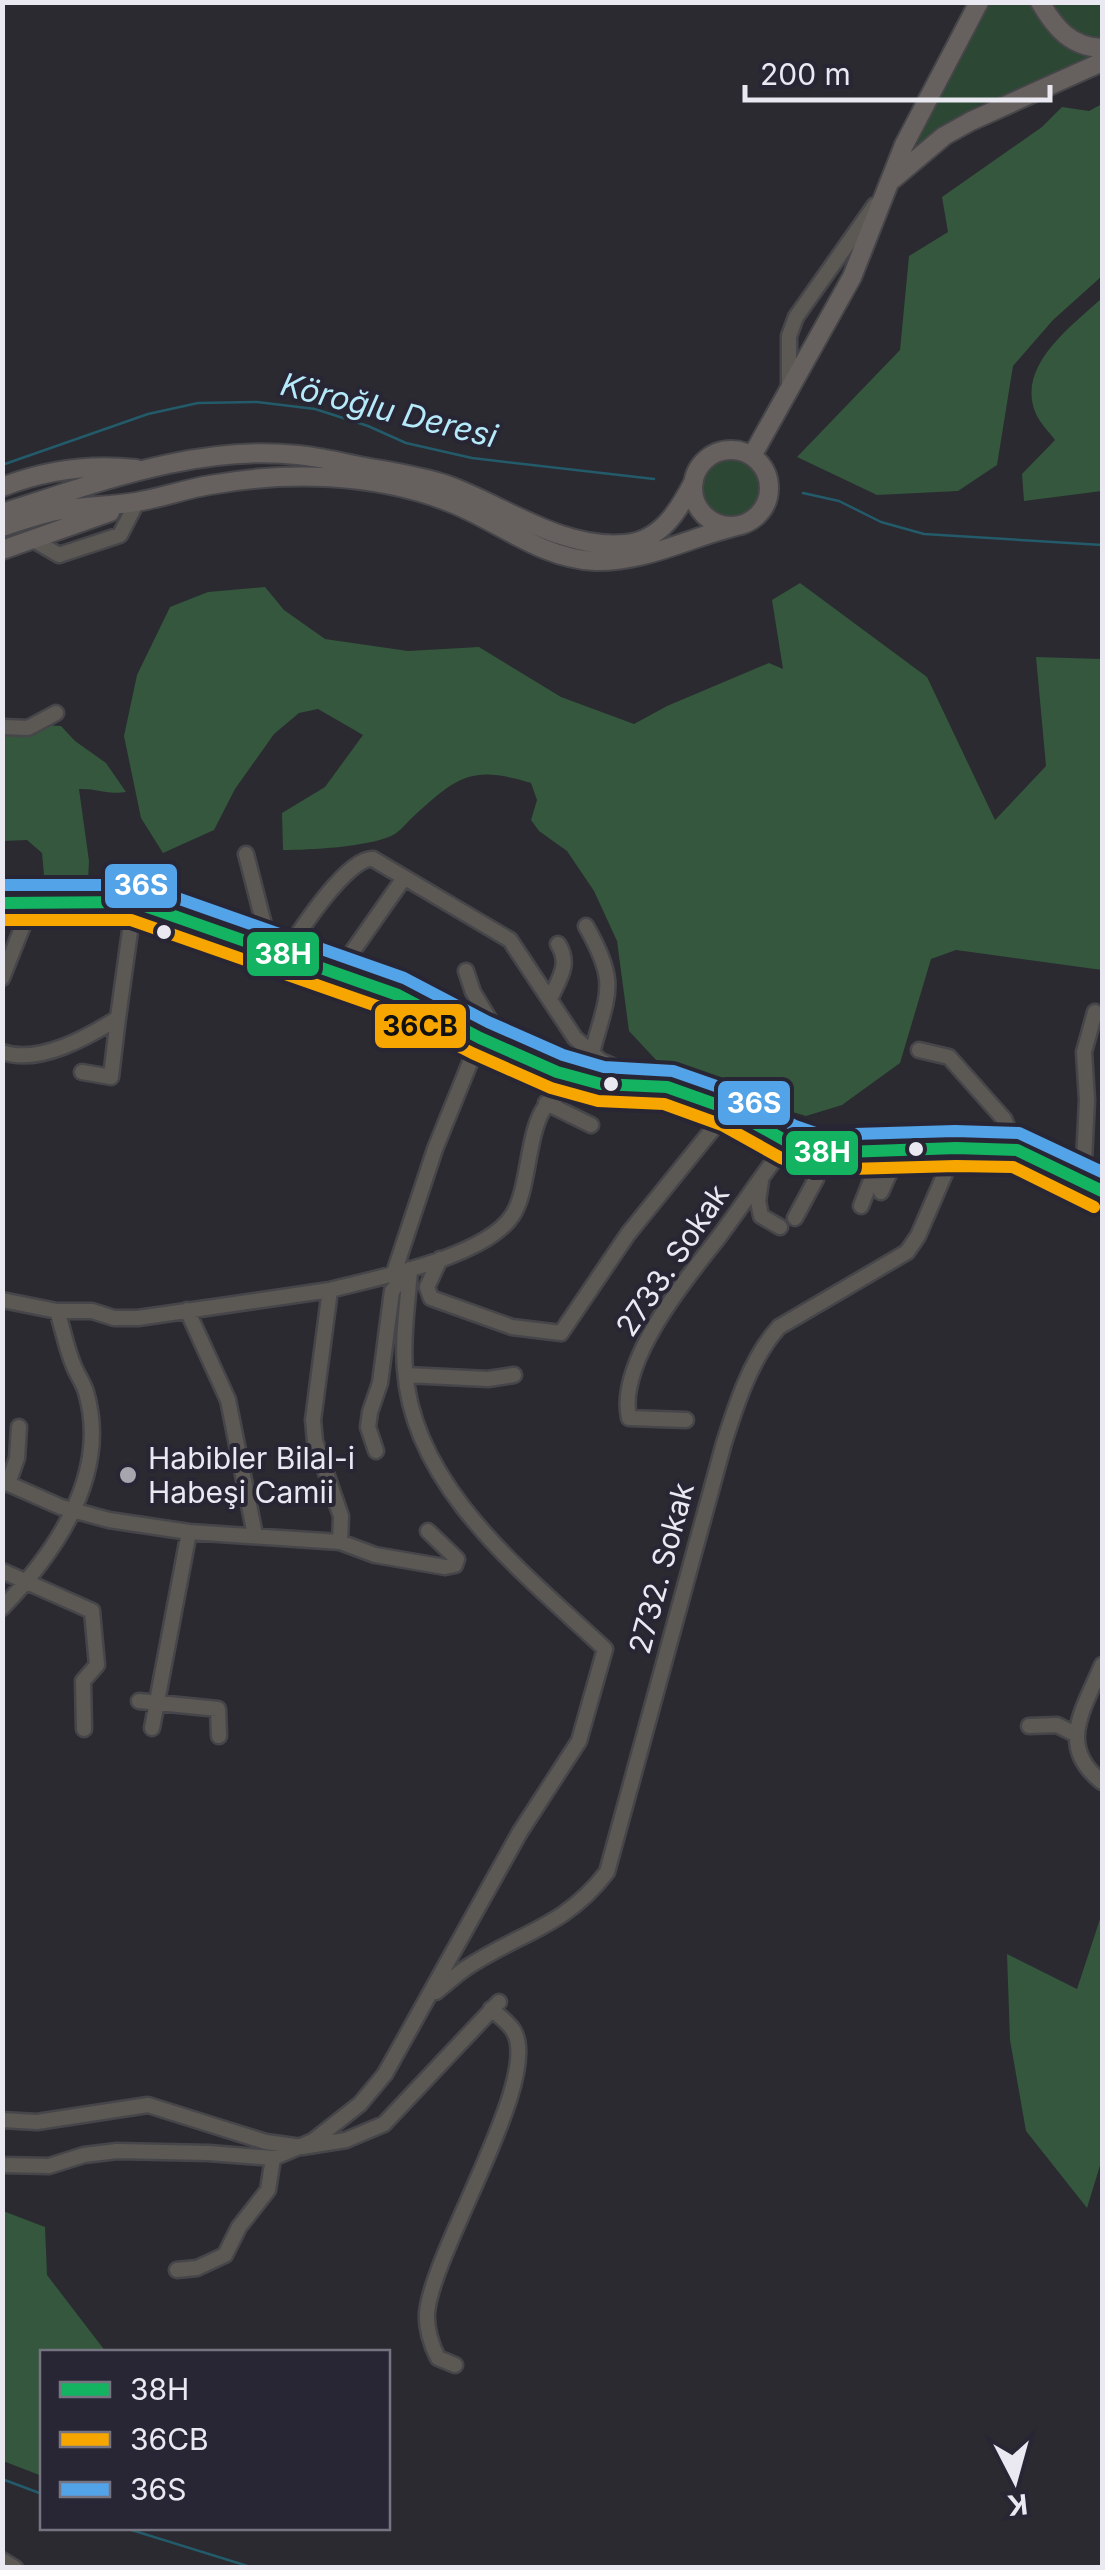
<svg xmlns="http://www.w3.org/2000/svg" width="1105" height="2570" viewBox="0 0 1105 2570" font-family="Inter,sans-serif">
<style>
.green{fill:#2c4733}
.forest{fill:#34573d}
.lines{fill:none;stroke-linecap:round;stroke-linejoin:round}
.stream{stroke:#235b6a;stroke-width:2.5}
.minor-casing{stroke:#46464a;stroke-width:19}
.major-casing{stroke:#46464a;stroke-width:22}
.minor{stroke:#5c5955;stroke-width:14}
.major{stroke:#66615e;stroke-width:18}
.bus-1-casing{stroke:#282634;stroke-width:20}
.bus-2-casing{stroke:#282634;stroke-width:20}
.bus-3-casing{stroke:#282634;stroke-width:20}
.bus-1{stroke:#13b361;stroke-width:12}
.bus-2{stroke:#f7a600;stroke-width:12}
.bus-3{stroke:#53a3e8;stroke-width:12}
.bus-dot{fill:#eae9f2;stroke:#282634;stroke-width:4}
.poi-dot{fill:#a7a6ae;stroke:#282634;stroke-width:4}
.labels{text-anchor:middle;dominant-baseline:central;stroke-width:8;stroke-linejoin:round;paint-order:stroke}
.street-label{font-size:30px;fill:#eae9f2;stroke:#282634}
.poi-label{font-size:30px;fill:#eae9f2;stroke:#282634;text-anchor:start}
.water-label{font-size:32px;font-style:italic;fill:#b5eafa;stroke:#282634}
.line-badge{stroke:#282634;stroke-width:4}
.badge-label{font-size:28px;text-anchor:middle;font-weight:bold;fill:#fff}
.pale-badge-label{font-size:28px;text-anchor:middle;font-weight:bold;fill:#111}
</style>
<rect width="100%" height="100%" fill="#2a2a30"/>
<!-- green -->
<path class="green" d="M986,3H1029L1058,39L1101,56L979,105L920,145L915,141Z
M1045,3H1102V44L1078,37Z
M701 489a31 31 0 1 1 62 0a31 31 0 1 1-62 0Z"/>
<!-- forest -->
<path class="forest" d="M1102,104V276L1053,320L1013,366L997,465L958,491L877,495L797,457L900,350L909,256L948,232L942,197L1042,127L1062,107L1089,111Z
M1102,298V491L1024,501L1022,474L1055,440C1049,432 1040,423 1036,414C1015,366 1072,326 1102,298Z
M800,583L927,677L995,820L1046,766L1036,657L1102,659V970L956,950L931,959L900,1063L842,1105L806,1116L740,1096L657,1061L629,1031L617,941L594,891L567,851L539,831L531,820L537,800L531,783C472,765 458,776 414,816C407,822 399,833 391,836C366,847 311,850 283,850L282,813L325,787L363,735L318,709L299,713L274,734L235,789L214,830L163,853L141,818L124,736L137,675L170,607L208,592L265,587L284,610L325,639L408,651L479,647L561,697L634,724L667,706L769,663L783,669L772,600Z
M44,725L61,726L75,741L106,763L126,792C109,795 96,788 79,789L89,861L88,881L57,884L44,875L42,853L27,840L3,841V731Z
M1102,1913V2159L1087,2208L1026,2131L1010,2040L1007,1954L1077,1989Z
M3,2211L45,2227L47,2275L106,2352H42V2476L3,2461Z"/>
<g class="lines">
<!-- stream -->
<path class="stream" d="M2,465L148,414L198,403L257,402L315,409L368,426L406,443L472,458L654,479
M803,493L839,501L881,522L924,534L1102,545
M2,2479L42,2494
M125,2528L254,2568"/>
<defs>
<path id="minor" d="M789,387V336L796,317L875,205
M35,541L59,555L120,535L137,502
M2,727L28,728L56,713
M246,854L270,948
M586,926C619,984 608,992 592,1053
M285,955C298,933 348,856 373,859L510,940L575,1038L601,1061L621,1070L650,1075L667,1087
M466,971L473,992L507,1049
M336,975L404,878
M2,978L32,903
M550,999C559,979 571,964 558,944
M919,1050L949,1057L1004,1119L1017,1150
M2,1052C39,1065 88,1037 118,1018L134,902
M82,1072L111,1077L118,1018
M546,1103L591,1125
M761,1181L758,1201L761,1216L780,1227
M1083,1181L1087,1100L1084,1052L1095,1012
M881,1192L899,1151
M861,1206L882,1152
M795,1218L816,1179L818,1153
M440,1259L427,1287L431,1298L512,1327L561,1333L628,1234L729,1109
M394,1273L435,1149L480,1038
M2,1300L57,1311C63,1329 66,1347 73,1364C76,1373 83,1382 86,1392C110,1474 56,1552 2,1608
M187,1310L228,1400L255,1535
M57,1311H92L114,1318H138L330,1290
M406,1375L488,1379L514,1375
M686,1420L629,1418C617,1364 683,1282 715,1242C740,1209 763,1174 788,1142
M376,1451L368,1427L370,1412L380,1383L392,1291L409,1270
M2,1481L61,1507L109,1520L189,1532L340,1542L375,1555L445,1567L455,1565L457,1559L428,1531
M8,1484L17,1458L19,1427
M340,1542L341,1516L315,1441L313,1420L330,1290C376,1278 485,1257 512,1216C537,1179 520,1081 583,1094L601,1084
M2,1571L92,1611L97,1665L83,1681L84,1729
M1102,1665C1084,1709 1056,1746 1102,1782
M139,1701L218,1709L219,1736
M1029,1726L1057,1725L1075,1734
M152,1728L189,1532
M436,1992C446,1984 456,1975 466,1968C520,1932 564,1928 607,1872L724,1443C736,1405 751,1358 779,1327L907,1252L918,1236L956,1148
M2,2120L37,2122L148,2105L266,2142L302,2147L346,2140L384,2124L499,2002
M2,2165L49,2166L84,2155L117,2151L209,2153L273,2158L313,2141L360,2104L385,2074L520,1832L579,1741L605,1649C525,1574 412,1487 405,1369C402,1337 408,1302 410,1269
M177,2270L197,2268L225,2255L239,2227L268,2190L273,2158
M455,2365L438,2358C431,2345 426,2327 427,2313C432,2251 544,2076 513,2030C508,2022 498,2015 491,2009
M2,2560L15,2568"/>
<path id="major" d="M1040,2C1055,28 1071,47 1102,48
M893,179L944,136L971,121L1102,62
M693 488a38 38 0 1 1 76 0a38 38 0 1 1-76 0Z
M752,456L852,277L904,145L979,2
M2,487C46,470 91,464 136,469
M2,513C98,483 197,444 298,455C320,457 343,463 365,467C392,472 421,476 447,485C503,505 562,550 625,544C661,541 679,510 694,481
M2,527C21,521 41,513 61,510C86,506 111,506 136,502C161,498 185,489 210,485C287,471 374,473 449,502C497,520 541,559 595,561C647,562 692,536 741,525
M2,550L110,512
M2,903L134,902L398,995L480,1038L557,1072L601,1084L667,1087L729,1109L788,1142L818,1153L956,1148L1017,1150L1102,1191"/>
</defs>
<!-- minor casing -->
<use href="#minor" class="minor-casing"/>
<!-- major casing -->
<use href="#major" class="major-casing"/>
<!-- minor -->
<use href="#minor" class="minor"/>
<!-- major -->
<use href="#major" class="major"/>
<defs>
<path id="bus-1" d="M2,903L134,902L398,995L480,1038L557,1072L601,1084L667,1087L729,1109L788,1142L818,1153L956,1148L1017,1150L1102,1191"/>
<path id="bus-2" d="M2,920H131L391,1011L472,1053L551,1088L598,1101L664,1104L722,1125L781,1158L814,1170L956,1166L1013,1167L1094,1207"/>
<path id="bus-3" d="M2,885H140L404,978L488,1022L563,1055L604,1067L673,1071L736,1093L795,1126L821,1135L955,1131L1019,1133L1102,1172"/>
</defs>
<!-- bus-1 casing -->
<use href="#bus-1" class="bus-1-casing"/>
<!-- bus-2 casing -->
<use href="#bus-2" class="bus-2-casing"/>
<!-- bus-3 casing -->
<use href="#bus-3" class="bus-3-casing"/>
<!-- bus-1 -->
<use href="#bus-1" class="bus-1"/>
<!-- bus-2 -->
<use href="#bus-2" class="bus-2"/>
<!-- bus-3 -->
<use href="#bus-3" class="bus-3"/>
</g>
<!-- markers -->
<g class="bus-dot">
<circle cx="164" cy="932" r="9"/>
<circle cx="611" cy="1084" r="9"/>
<circle cx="916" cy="1149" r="9"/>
</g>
<circle class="poi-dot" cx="128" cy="1475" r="10"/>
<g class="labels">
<!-- street labels -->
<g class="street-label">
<text transform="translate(672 1260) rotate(-56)">2733. Sokak</text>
<text transform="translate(661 1568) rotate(-75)">2732. Sokak</text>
</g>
<!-- poi labels -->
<g class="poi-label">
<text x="148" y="1458">Habibler Bilal-i<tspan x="148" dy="34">Habeşi Camii</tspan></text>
</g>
<!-- water labels -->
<g class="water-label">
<text transform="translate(389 410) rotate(14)">Köroğlu Deresi</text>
</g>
</g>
<g class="line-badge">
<rect x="103" y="862" width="76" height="48" rx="10" fill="#53a3e8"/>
<rect x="245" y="930" width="76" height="48" rx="10" fill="#13b361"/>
<rect x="373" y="1002" width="95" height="48" rx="10" fill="#f7a600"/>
<rect x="716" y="1079" width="76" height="48" rx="10" fill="#53a3e8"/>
<rect x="784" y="1129" width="76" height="48" rx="10" fill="#13b361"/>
</g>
<g class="badge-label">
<text x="141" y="895">36S</text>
<text x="283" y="964">38H</text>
<text x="754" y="1113">36S</text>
<text x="822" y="1162">38H</text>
</g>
<g class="pale-badge-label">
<text x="420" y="1036">36CB</text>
</g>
<!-- border -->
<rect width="1105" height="2570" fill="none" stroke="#eae9f2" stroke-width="10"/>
<!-- legend -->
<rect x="40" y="2350" width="350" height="180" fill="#282634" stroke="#767480" stroke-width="2.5"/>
<rect x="60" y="2382" width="50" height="15" fill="#13b361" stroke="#767480" stroke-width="2.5"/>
<text x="130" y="2400" font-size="30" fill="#eae9f2">38H</text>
<rect x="60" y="2432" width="50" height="15" fill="#f7a600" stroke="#767480" stroke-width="2.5"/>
<text x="130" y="2450" font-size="30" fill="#eae9f2">36CB</text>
<rect x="60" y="2482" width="50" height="15" fill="#53a3e8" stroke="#767480" stroke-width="2.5"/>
<text x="130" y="2500" font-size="30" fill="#eae9f2">36S</text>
<!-- north arrow -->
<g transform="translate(1015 2480) rotate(174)" stroke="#282634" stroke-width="8" paint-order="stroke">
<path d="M0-8L18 38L0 25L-18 38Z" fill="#eae9f2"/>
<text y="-15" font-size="28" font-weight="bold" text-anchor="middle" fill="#eae9f2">K</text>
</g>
<!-- scale -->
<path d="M745 85v15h305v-15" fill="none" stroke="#eae9f2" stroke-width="5"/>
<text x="760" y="85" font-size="30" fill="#eae9f2" stroke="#282634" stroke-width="8" paint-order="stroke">200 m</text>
</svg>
